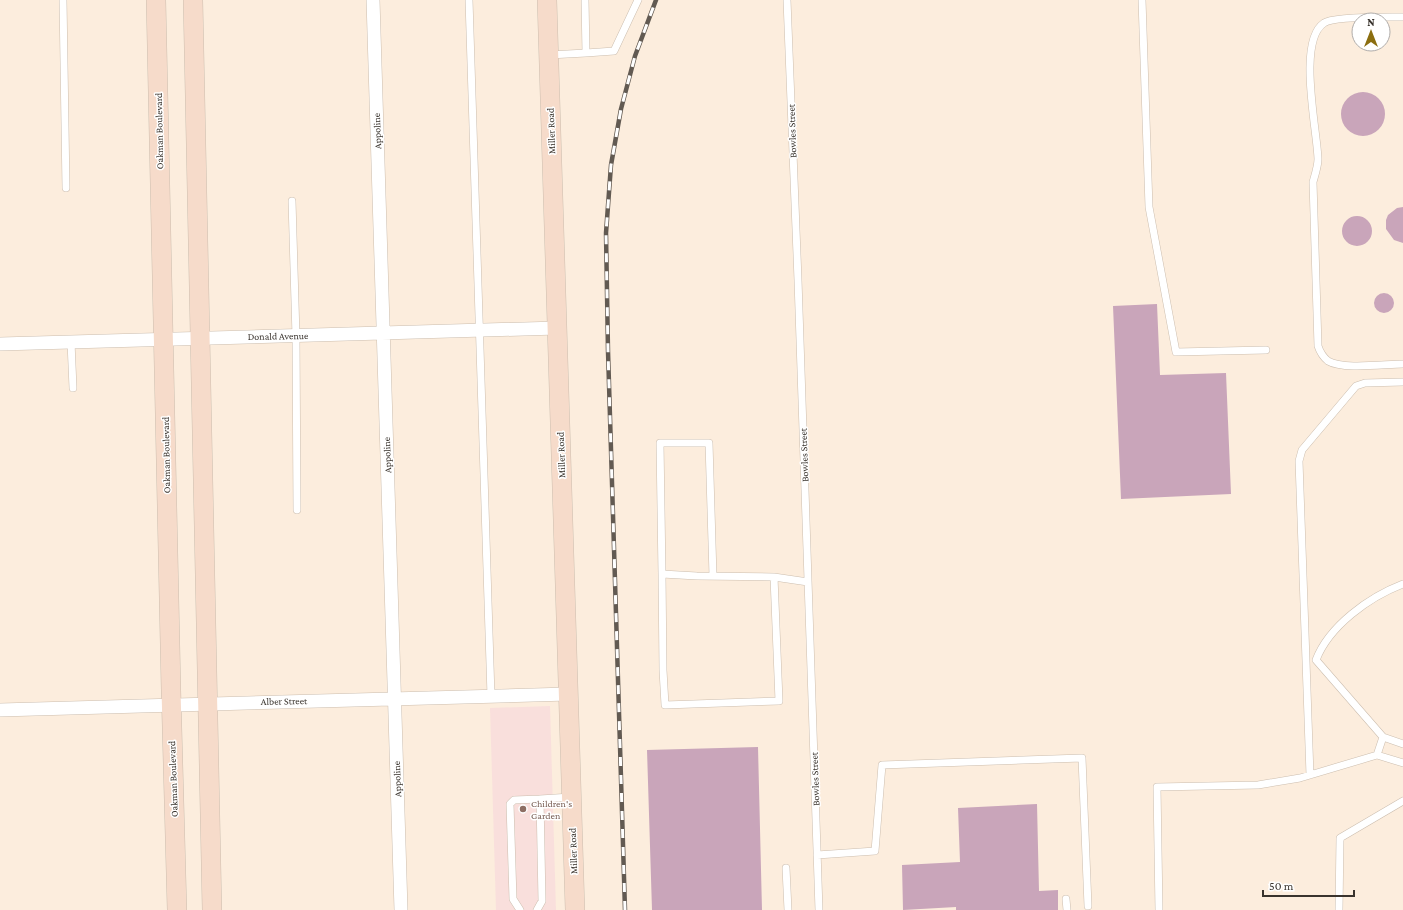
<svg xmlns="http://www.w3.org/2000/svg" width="1403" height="910" viewBox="0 0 1403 910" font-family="'Crimson Pro',serif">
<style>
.education{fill:#f9dfdc}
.building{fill:#c9a5ba}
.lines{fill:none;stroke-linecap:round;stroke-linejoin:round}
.lane-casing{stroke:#ccbeaf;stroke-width:8}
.street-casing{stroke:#ccbeaf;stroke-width:14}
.secondary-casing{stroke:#ccbeaf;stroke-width:20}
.lane{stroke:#fff;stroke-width:7}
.street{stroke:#fff;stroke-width:13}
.secondary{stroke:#f6dbca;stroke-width:19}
.rail-casing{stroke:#625a52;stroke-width:4.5}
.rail{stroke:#fff;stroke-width:3;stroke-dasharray:9;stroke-linecap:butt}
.education-dot{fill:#8d6e63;stroke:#fff;stroke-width:1.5}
.labels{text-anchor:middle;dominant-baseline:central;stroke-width:3;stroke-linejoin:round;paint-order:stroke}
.street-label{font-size:10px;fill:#39332d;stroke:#fff}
.education-label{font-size:10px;fill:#785e54;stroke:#fff;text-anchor:start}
</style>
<rect width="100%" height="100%" fill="#fceddd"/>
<!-- education -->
<path class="education" d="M550,706L556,910H496L490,708Z"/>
<!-- building -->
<path class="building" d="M1341 114a22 22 0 1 1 44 0a22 22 0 1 1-44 0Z
M1403,207V243L1394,240L1386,229V220L1388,215L1397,208Z
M1342 231a15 15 0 1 1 30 0a15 15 0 1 1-30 0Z
M1374 303a10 10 0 1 1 20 0a10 10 0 1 1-20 0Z
M1157,304L1160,375L1226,373L1231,494L1121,499L1113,306Z
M758,747L762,910H652L647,750Z
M1037,804L1039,891L1058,890V910H956V907L903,910L902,865L960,862L958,808Z"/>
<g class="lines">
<defs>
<path id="lane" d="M63,0L66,188
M469,0L491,696
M585,0L586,53L614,51L638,0
M787,0L798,280L819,910
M1142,0L1149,207L1176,352L1266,350
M1403,17C1389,17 1333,16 1324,23C1297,41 1317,129 1318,159C1318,166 1315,175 1313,182L1318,346C1320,352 1323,357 1328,361C1343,370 1385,364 1403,364
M549,55L586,53
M292,201L296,336L297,510
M71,342L73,388
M662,574L660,443H709L713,576
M774,577L779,701L665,705L663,670L662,574L697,576L774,577L808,582
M1383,737L1403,744
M1377,755L1383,737L1316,660C1329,626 1369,597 1403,584
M1310,775L1299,461L1302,450L1356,386L1365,383L1403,382
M540,799L571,797
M817,855L875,851L882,765L1082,758L1088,906
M786,868L788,910
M1066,899L1067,910
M520,910L513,899L510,804L514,800L540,799L542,901L537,910
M1159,910L1157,787L1258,785L1300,778L1377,755L1403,763
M1339,910L1340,838L1403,801"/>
<path id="street" d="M373,0L401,910
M0,344L557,328
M0,710L568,694"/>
<path id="secondary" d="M156,0L171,690L177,910
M193,0L212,910
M547,0L575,910"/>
</defs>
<!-- lane casing -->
<use href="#lane" class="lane-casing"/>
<!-- street casing -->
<use href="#street" class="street-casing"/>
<!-- secondary casing -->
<use href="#secondary" class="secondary-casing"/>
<!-- lane -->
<use href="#lane" class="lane"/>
<!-- street -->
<use href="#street" class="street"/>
<!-- secondary -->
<use href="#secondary" class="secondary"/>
<defs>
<path id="rail" d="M625,910L608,351L606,233L611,165L621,109L635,56L656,0"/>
</defs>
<!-- rail casing -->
<use href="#rail" class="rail-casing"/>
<!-- rail -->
<use href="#rail" class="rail"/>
</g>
<!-- markers -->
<circle class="education-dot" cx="523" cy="809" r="4"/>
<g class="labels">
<!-- street labels -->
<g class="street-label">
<text transform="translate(159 131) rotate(-91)">Oakman Boulevard</text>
<text transform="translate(377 131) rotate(-92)">Appoline</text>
<text transform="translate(551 131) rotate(-92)">Miller Road</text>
<text transform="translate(792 131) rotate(-92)">Bowles Street</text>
<text transform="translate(278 336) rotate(-1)">Donald Avenue</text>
<text transform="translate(166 455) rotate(-91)">Oakman Boulevard</text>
<text transform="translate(387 455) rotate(-92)">Appoline</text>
<text transform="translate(561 455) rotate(-92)">Miller Road</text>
<text transform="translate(804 455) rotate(-92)">Bowles Street</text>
<text transform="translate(284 701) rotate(-1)">Alber Street</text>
<text transform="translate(173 779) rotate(-92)">Oakman Boulevard</text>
<text transform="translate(397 779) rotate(-92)">Appoline</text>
<text transform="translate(815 779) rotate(-92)">Bowles Street</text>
<text transform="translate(573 851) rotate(-92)">Miller Road</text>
</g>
<!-- education labels -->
<g class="education-label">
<text x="531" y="803">Children's<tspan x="531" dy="12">Garden</tspan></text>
</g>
</g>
<!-- north arrow -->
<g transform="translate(1371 32)"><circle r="19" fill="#ffffff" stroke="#b0adab"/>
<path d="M0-3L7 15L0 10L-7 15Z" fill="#8b6e10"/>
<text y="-6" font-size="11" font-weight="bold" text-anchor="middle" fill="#39332d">N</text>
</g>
<!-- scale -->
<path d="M1263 890v6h91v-6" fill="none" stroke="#39332d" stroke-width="2"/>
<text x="1269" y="890" font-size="12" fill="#39332d" stroke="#ffffff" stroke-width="3" paint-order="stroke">50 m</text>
</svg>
